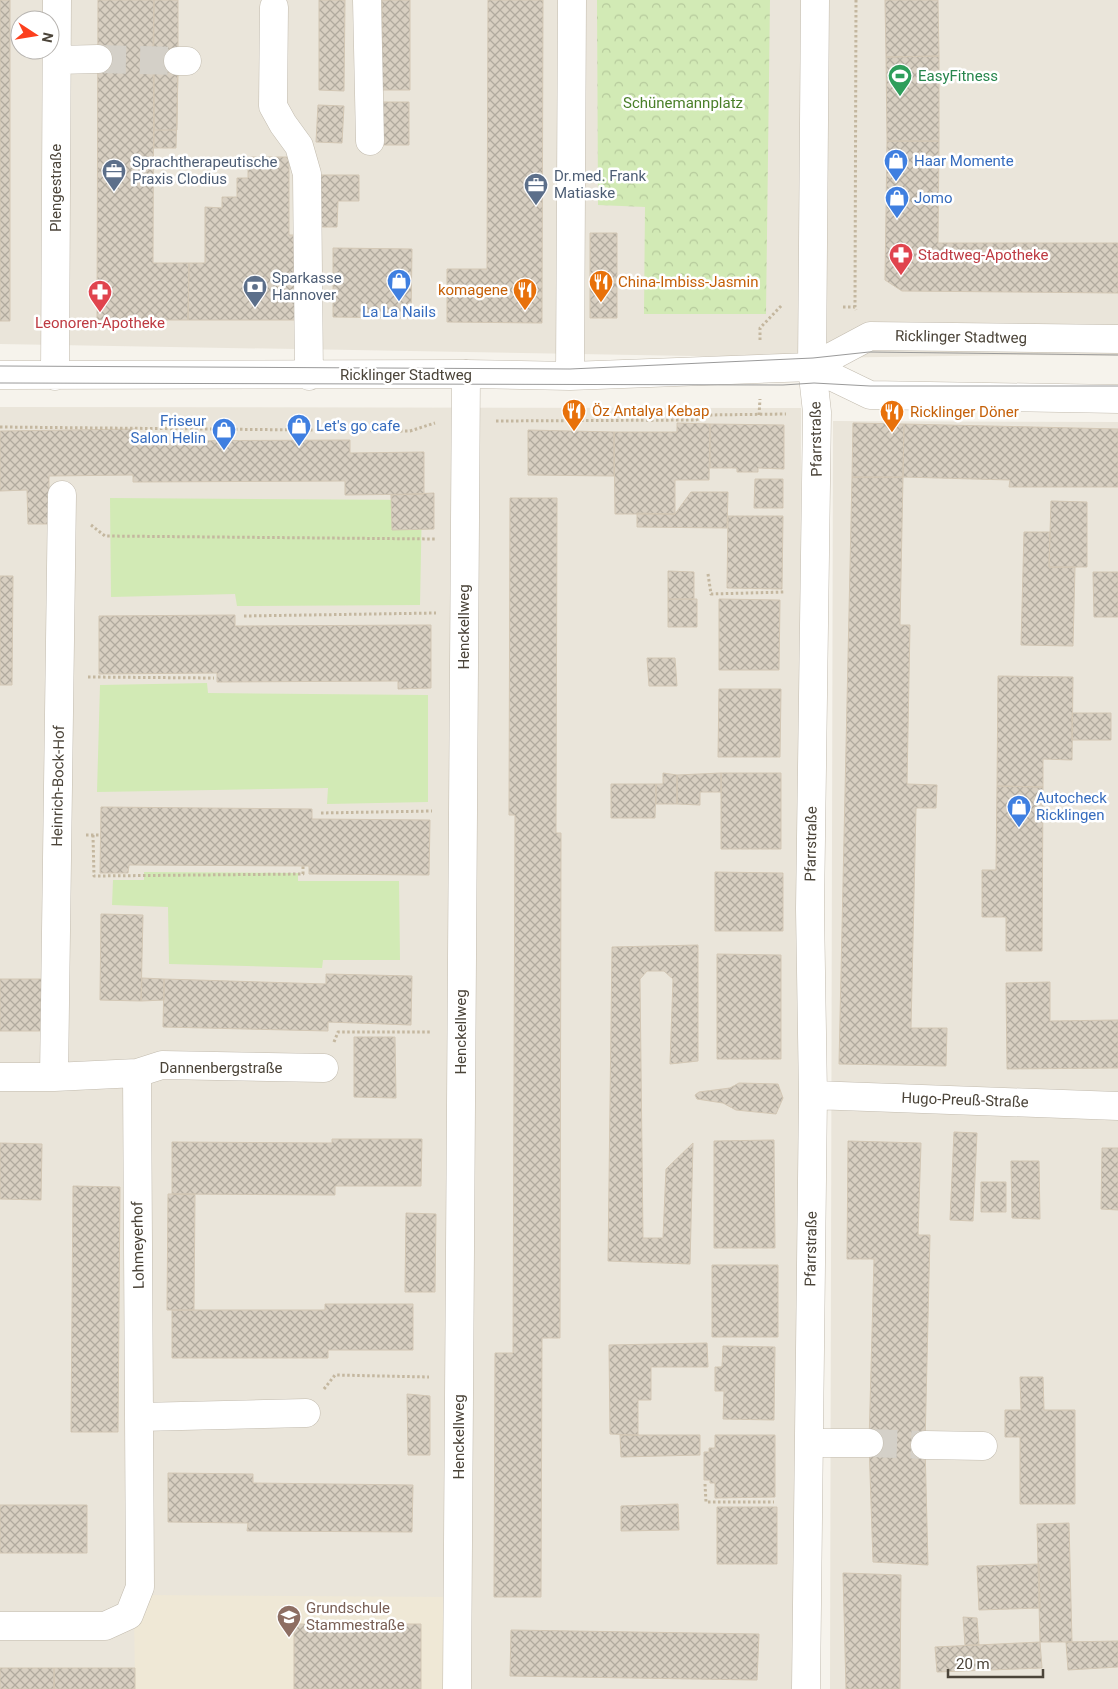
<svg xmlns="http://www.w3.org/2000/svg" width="1118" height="1689" viewBox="0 0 1118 1689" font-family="Roboto,sans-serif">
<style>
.residential{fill:#eae5da;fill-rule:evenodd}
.education{fill:#efe8d6}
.green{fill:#d2eab5}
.forest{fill:url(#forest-crowns)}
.building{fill:url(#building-cross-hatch);stroke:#d3c7b4}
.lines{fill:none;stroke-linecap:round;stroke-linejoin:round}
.minor-tunnel{stroke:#d4d0c8;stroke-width:28;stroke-dasharray:28 14;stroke-linecap:butt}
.minor-casing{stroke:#c2bbae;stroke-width:29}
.path{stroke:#c4b79f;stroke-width:3;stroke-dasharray:2.5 2.5;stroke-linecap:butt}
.minor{stroke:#fff;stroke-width:28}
.tram{stroke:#9a9a9a;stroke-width:1}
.labels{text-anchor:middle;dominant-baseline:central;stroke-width:5;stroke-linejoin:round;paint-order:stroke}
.leisure-label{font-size:15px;fill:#27864d;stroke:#fff;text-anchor:start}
.park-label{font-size:15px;fill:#4a7f2a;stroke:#fff}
.shop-label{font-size:15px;fill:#366cbe;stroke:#fff;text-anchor:start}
.service-label{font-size:15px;fill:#4e5e75;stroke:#fff;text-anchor:start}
.street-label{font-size:15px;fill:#4b4439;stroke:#fff}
.health-label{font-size:15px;fill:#be3a42;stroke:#fff;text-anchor:start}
.food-label{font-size:15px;fill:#c56008;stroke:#fff;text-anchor:start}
.education-label{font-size:15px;fill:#785e54;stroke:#fff;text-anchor:start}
</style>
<defs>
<pattern id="forest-crowns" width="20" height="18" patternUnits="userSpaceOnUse" patternTransform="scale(1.25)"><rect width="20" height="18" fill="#d2eab5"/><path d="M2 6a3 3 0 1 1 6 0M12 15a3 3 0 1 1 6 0" fill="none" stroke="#b6ca9c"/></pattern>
<pattern id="building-cross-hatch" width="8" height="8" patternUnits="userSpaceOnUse" patternTransform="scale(1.25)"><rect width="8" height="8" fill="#d8cfc1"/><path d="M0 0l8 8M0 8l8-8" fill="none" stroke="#b1aa9e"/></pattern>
</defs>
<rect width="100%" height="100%" fill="#f6f3ec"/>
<!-- residential -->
<path class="residential" d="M0,0H1118V356L1026,355L813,358L0,344ZM20,20H50V50H20Z
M0,407L801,408L799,1689H0Z
M833,421L1118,422V1689H830Z"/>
<!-- education -->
<path class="education" d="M145,1595L445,1597L444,1689H135L134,1609Z"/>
<!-- green -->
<path class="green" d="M110,498L422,500L420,605L237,606L235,594L111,597Z
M207,683L208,693L428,695V802L327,804L328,788L97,792L100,685Z
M144,872L298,873V881H399L400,960H323L322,968L169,964L168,907L112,905L113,880H144Z"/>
<!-- forest -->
<path class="forest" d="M597,0H770L766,314H644L645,207L598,205Z"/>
<!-- building -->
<path class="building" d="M0,0H10V321H0Z
M98,0H154L153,263H189L188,320H97Z
M154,0H178V51L153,50Z
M319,0H345L344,91L319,90Z
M382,0H410V90H382Z
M488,0H543L542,323L447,322V269H487Z
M885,0H938L939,56L886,57Z
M153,50L178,51V70L154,71Z
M939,56V141H887L886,57Z
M153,59L178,61L177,130H154Z
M178,70L176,148H154V71Z
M381,102H409V145H381Z
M318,105L344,106L342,143L316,142Z
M887,141H939L938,243H1118V293L902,291L885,280Z
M248,157H289V235H302L303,320H188L189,263H205V207L222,208V197H237V178H248Z
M317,175H359V201H338L337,227H317Z
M590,233H617V281H590Z
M333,248L412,249L411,318L333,317Z
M590,281H617V318H590Z
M677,423L710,424L709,480H675V514H615L614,432H677Z
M853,423L904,424L903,477H852Z
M710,424L784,425V469L758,468V472H737V468H710Z
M904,424L1118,429V487H1009L1010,480L903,477Z
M136,429V441L350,440V453L424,452V494L345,495V481L133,482V475L49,476V524H28L27,490L0,491V431Z
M528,430L614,432V476L528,475Z
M852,477H903L900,625H910L907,784L937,785L936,808H916L911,1028H947L946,1066L839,1064Z
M755,479H783V508H754Z
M691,492H728L727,528L637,527V513L675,514Z
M434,493V529L392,530L391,495Z
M510,498H557L556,833H561L560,1338H542L541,1597H494L495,1353H513L515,815H509Z
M1051,501L1087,502V567H1049Z
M728,516H783L782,589L727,588Z
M1024,532H1050L1049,567H1075L1073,646L1021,645Z
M668,571L694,572V599H668Z
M1093,572H1118V617H1094Z
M0,576H13L12,685H0Z
M668,599H697V627H668Z
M719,599L780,600L779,670H719Z
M235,615V626L431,625V688L398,689V681L217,682V673L99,674V616Z
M647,658H675L677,686H649Z
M998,676L1073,677L1072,760L1043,759V787L997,786Z
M719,689H781L780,757H718Z
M1072,713H1111V740H1072Z
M663,773L677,775V804H656V784H663Z
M721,773H781V849H721Z
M721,773V792H700V805L677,804V775Z
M611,784H656L655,818H611Z
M997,786L1043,787L1042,951H1006V917H982V870H996Z
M101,807L312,809V819L430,820L429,875L309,874V866L129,865L128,873H100Z
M715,872L783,873V931H715Z
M101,914L143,915L141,1001L100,1000Z
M698,945V1061L670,1064L673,979L664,971H647L640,979L643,1238H663L666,1169L693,1143L690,1264L608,1261L612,947Z
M717,954L781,955V1059H717Z
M326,974L412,976L411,1025L328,1022V1031L163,1027L164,979L326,984Z
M142,978L164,979V1000L141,1001Z
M0,979H43L42,1031H0Z
M1050,982V1021L1118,1020V1068L1007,1069L1006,983Z
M354,1037H395L396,1098L354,1097Z
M739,1083L778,1084L783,1098L776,1114L736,1110L723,1103L697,1099L695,1095L699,1092L730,1088Z
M954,1132L977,1133L973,1221L950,1220Z
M332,1139H422L421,1186H335V1195L172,1194V1142L332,1143Z
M774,1140L775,1248H714V1141Z
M848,1141L921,1143L918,1235H930L925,1445L928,1565L873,1562L869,1443L874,1259H847Z
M0,1143L42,1144L41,1200L0,1199Z
M1102,1148H1118V1210L1101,1209Z
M1011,1161H1039L1040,1219L1012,1218Z
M981,1182H1006V1212H981Z
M73,1186L120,1187L118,1432H71Z
M168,1194H195L194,1310H167Z
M406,1213L436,1214L435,1292H405Z
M712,1265H778V1337H712Z
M325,1304H413V1350H328V1358H172V1310H325Z
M707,1343L708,1367H651V1400H638V1435L610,1434L609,1345Z
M723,1346L775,1347L774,1420L723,1419L724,1391H715V1367H722Z
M1020,1377H1043L1044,1410H1075V1504H1020V1437H1005V1410H1021Z
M407,1394L430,1396V1455H408Z
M620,1435H700V1455L621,1457Z
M715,1435H775V1497L715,1498V1483H710V1480H704V1452H709V1448H715Z
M168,1473L253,1474V1483L413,1485L412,1532L247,1531L248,1523L168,1522Z
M678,1504L679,1530L621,1531V1506Z
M0,1505H87V1553H0Z
M717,1507H777V1564H717Z
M1069,1523L1072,1642H1040L1037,1524Z
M1039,1564L1040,1608L979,1610L977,1566Z
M843,1573L901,1575L900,1689H846Z
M963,1617L977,1618L979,1645H965Z
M294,1624H421V1689H294Z
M511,1630L759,1634L757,1680L510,1676Z
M1118,1641V1667L1068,1670L1066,1642Z
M1040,1642L1042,1668L937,1672L935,1647Z
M0,1668H54V1689H0Z
M54,1668H135V1689H54Z"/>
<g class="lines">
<!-- minor-tunnel -->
<path class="minor-tunnel" d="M98,59L178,61
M869,1443L925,1445"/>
<defs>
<path id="minor" d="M367,0L370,141
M274,7L273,106L283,124L299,146L307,174L309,376
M57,60L98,59
M178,61H187
M812,367L870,395L1118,399
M0,375L466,374L570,376L812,367L870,336L1118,339
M55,376L57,0
M570,376L572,0
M0,1077H54L137,1073L162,1065L324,1068
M54,1077L62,495
M813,1095L1118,1106
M140,1417L306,1413
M809,1443H869
M925,1445L983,1446
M0,1626H105L129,1615L140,1587L137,1073
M457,1689L466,374
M806,1689L813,1095L810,909L817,412L812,367L815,0"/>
</defs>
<!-- minor casing -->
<use href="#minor" class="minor-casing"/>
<!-- path -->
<path class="path" d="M856,0L855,307L856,310
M843,307H855
M760,340V328L782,305
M759,415L760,399
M496,421L696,420L706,415L786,414
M0,427L410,431L435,423
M91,525L105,536L436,539
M708,574L711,594L785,592
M244,616L436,613
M88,677L214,678
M321,813L432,811
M86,835H101
M93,835L94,876L303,874V866
M334,1042L338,1032H431
M324,1389L335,1375L429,1377
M705,1484L706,1502H774"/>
<!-- minor -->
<use href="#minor" class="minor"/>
<!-- tram -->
<path class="tram" d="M0,366L570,369L813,358L869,352L1118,355
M0,383L783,385L814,383L870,386H1118"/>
</g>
<!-- icons -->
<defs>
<symbol id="stadium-pin" viewBox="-11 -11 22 30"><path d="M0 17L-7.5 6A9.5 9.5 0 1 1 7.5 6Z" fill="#2e9e5b" stroke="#fff"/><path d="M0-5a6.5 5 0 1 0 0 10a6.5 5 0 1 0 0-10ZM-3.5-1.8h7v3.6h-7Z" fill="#fff"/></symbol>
<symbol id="shop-pin" viewBox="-11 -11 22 30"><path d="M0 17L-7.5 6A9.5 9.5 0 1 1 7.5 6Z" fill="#3f7fe0" stroke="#fff"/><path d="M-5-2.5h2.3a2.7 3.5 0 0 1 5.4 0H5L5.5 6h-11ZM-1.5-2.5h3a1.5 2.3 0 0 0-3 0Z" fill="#fff"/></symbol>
<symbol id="office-pin" viewBox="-11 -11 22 30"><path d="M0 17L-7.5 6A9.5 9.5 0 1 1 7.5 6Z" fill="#5c6f8a" stroke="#fff"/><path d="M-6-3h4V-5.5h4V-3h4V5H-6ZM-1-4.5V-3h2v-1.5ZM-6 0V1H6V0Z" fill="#fff"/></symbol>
<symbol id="pharmacy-pin" viewBox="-11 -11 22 30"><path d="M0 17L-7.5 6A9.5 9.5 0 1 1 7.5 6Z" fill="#e0444e" stroke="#fff"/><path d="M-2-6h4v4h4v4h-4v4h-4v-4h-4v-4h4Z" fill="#fff"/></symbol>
<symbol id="restaurant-pin" viewBox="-11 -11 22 30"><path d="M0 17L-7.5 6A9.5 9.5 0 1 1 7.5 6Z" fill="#e8710a" stroke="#fff"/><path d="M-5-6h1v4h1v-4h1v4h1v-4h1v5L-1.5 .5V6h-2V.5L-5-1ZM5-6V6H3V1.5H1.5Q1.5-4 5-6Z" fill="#fff"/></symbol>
<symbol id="bank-pin" viewBox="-11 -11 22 30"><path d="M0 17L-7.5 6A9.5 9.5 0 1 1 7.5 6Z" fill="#5c6f8a" stroke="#fff"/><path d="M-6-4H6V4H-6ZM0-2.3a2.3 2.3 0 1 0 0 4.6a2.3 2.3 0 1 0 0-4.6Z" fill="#fff"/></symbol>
<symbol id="school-pin" viewBox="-11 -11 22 30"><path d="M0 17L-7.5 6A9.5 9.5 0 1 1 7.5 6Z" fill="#8d6e63" stroke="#fff"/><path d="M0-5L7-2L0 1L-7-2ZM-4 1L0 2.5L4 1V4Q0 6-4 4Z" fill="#fff"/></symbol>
</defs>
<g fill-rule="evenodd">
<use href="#stadium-pin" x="886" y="62" width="28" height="38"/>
<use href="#shop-pin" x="882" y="147" width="28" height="38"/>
<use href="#office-pin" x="100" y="157" width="28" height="38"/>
<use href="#office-pin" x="522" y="171" width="28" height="38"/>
<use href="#shop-pin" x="883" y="184" width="28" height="38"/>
<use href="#pharmacy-pin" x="887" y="241" width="28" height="38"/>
<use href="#shop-pin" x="385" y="267" width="28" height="38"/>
<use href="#restaurant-pin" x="587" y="268" width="28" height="38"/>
<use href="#bank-pin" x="241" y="273" width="28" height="38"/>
<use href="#restaurant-pin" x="511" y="276" width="28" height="38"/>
<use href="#pharmacy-pin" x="86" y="278" width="28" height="38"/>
<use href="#restaurant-pin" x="560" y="397" width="28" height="38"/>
<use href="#restaurant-pin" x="878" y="398" width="28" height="38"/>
<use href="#shop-pin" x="285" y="412" width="28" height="38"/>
<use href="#shop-pin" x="210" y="416" width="28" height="38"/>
<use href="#shop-pin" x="1005" y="793" width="28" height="38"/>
<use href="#school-pin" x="275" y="1603" width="28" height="38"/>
</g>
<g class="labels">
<!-- leisure labels -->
<g class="leisure-label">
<text x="918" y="76">EasyFitness</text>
</g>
<!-- park labels -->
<g class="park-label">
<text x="683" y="103">Schünemannplatz</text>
</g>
<!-- shop labels -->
<g class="shop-label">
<text x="914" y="161">Haar Momente</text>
<text x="914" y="198">Jomo</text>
<text x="399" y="312" text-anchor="middle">La La Nails</text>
<text x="206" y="421" text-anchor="end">Friseur<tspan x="206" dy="17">Salon Helin</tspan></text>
<text x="316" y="426">Let's go cafe</text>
<text x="1036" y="798">Autocheck<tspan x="1036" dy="17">Ricklingen</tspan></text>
</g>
<!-- service labels -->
<g class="service-label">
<text x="132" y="162">Sprachtherapeutische<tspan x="132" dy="17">Praxis Clodius</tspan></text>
<text x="554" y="176">Dr.med. Frank<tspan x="554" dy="17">Matiaske</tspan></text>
<text x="272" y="278">Sparkasse<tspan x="272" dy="17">Hannover</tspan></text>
</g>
<!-- street labels -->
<g class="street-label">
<text transform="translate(56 188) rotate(-90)">Plengestraße</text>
<text transform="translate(961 337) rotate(1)">Ricklinger Stadtweg</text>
<text x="406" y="375">Ricklinger Stadtweg</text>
<text transform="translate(816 439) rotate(-91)">Pfarrstraße</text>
<text transform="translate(464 627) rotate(-90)">Henckellweg</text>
<text transform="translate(58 786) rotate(-89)">Heinrich-Bock-Hof</text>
<text transform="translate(811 844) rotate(-89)">Pfarrstraße</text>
<text transform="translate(461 1032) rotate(-90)">Henckellweg</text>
<text x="221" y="1068">Dannenbergstraße</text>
<text transform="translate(965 1100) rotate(2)">Hugo-Preuß-Straße</text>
<text transform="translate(138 1245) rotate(-91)">Lohmeyerhof</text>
<text transform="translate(811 1249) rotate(-89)">Pfarrstraße</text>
<text transform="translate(459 1437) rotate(-90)">Henckellweg</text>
</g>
<!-- health labels -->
<g class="health-label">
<text x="918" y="255">Stadtweg-Apotheke</text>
<text x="100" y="323" text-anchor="middle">Leonoren-Apotheke</text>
</g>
<!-- food labels -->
<g class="food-label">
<text x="618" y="282">China-Imbiss-Jasmin</text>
<text x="508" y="290" text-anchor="end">komagene</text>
<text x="592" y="411">Öz Antalya Kebap</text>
<text x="910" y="412">Ricklinger Döner</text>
</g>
<!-- education labels -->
<g class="education-label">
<text x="306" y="1608">Grundschule<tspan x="306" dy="17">Stammestraße</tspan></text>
</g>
</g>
<!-- north arrow -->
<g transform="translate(35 35) rotate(102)"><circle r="24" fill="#ffffff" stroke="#b7b4b0"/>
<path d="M0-4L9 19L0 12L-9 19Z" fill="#fc3f1d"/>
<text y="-8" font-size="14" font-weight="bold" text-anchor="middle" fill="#4b4439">N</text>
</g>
<!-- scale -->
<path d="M948 1669v8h95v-8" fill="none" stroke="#4b4439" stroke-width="2.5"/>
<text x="956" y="1669" font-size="15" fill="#4b4439" stroke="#ffffff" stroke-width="4" paint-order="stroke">20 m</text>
</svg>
